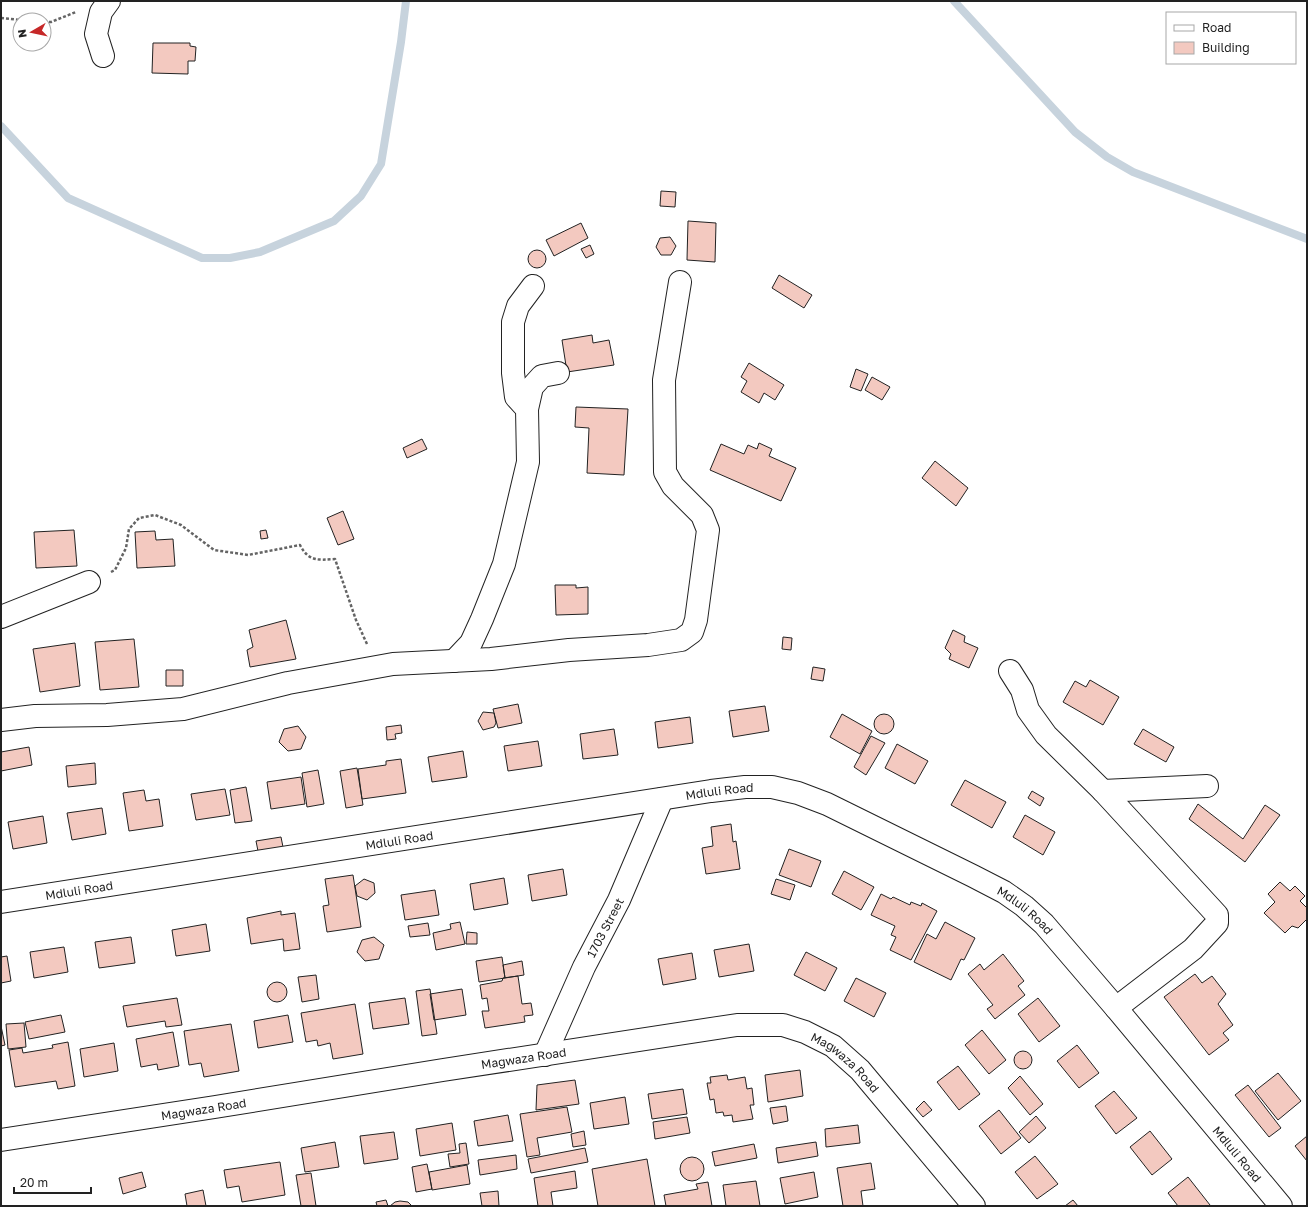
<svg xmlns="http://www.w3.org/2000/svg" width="1308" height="1207" viewBox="0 0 1308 1207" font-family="'Golos Text',sans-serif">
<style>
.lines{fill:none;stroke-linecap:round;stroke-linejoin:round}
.stream{stroke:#c7d3dd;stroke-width:8}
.building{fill:#f3c9c0;stroke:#222}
.minor-casing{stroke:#222;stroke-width:24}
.path{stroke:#646464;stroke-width:2.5;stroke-dasharray:3 2;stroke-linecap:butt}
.minor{stroke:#fff;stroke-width:22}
.labels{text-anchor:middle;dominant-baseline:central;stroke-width:3;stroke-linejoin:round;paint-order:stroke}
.street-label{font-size:12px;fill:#222;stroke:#fff}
</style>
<rect width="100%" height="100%" fill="#fff"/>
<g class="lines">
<!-- stream -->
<path class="stream" d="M954,1L1075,132L1107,157L1133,172L1307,239
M1,126L68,198L202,258H230L260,252L334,221L361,196L381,164L401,42L406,1"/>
</g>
<!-- building -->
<path class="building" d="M153,43H190V46L196,47L195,61H188V74L152,73Z
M661,191L676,192L675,207L660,206Z
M688,221L716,223L715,262L687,260Z
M581,223L588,238L554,256L546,240Z
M670,237L676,246L671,255H661L656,247L660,238Z
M590,245L594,254L586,258L581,249Z
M528 259a9 9 0 1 1 18 0a9 9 0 1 1-18 0Z
M779,275L812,295L804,308L772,288Z
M592,335L593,343L609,340L614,365L567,372L562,340Z
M749,363L784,385L775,400L764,393L759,403L741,392L747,381L741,377Z
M856,369L868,374L861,391L850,387Z
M872,377L890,387L882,400L865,390Z
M576,407L628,409L624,475L587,473L589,428L575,427Z
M422,439L427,449L407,458L403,448Z
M759,443L772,449L769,456L796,468L781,501L710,470L721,444L744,454L748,445L757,449Z
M935,461L968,488L956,506L922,478Z
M343,511L354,539L338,545L327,518Z
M74,530L77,566L36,568L34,532Z
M266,530L268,538L261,539L260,531Z
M155,531L156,540L173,539L175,566L137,568L135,532Z
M555,585H576V588L588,587V614L556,615Z
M286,620L296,659L250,667L247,650L253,647L249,630Z
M953,630L965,636L964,642L978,648L969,668L949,659L951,654L945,648Z
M783,637L792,638L791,650L782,649Z
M134,639L139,687L100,690L95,642Z
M75,643L80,686L40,692L33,649Z
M813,667L825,669L823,681L811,679Z
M166,670H183V686H166Z
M1090,680L1119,697L1103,725L1063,702L1075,681L1086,687Z
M518,704L522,723L498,728L493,709Z
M765,706L769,731L733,737L729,711Z
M483,712L494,713L496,723L494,727L483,730L478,721Z
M874 724a10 10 0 1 1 20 0a10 10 0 1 1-20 0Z
M842,714L872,731L860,754L830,737Z
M690,717L693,743L658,748L655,722Z
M401,725L402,733L395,734L396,739L387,740L386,727Z
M298,726L306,737L301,749L288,751L279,742L284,729Z
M614,729L618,755L583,759L580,734Z
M1143,729L1174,747L1166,762L1134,744Z
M871,736L885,743L866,775L854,767Z
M538,741L542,766L508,771L504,746Z
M897,744L928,761L915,784L885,768Z
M29,747L32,765L1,771V752Z
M463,751L467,777L432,782L428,757Z
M401,759L406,793L362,799L358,769L386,765V761Z
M95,763L96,784L68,787L66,766Z
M357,768L363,805L346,808L340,771Z
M318,770L324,804L307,807L302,773Z
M301,777L305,804L271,809L267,782Z
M965,780L1006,802L992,828L951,805Z
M246,787L252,821L235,823L230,790Z
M225,789L230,815L196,820L191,794Z
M144,790L146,801L159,799L163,826L129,831L123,793Z
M1032,791L1044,798L1040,806L1028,798Z
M1198,804L1243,839L1265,805L1280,815L1245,862L1189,819Z
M102,808L106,834L72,840L67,813Z
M1025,815L1055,832L1043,855L1013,837Z
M43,816L47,843L13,849L8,822Z
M731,824L733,842L736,841L740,869L706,874L702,848L713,846L711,827Z
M281,837L283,847L258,851L256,841Z
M789,849L821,861L811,887L779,875Z
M563,869L567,895L532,901L528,875Z
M844,871L874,887L861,910L832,894Z
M353,875L361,927L327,932L323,906L329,905L325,879Z
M504,878L508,904L474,910L470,884Z
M364,879L374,883L375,893L367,900L357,896L355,886Z
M776,879L795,885L790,900L771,894Z
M1280,882L1290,891L1295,886L1305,896L1300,901L1307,908V919L1298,928L1292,926L1285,933L1264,913L1275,902L1268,894Z
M435,890L439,915L405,920L401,895Z
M881,894L891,899L893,897L910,905L911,902L921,906L922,903L937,911L911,960L890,950L896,937L891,935L895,926L871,915Z
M281,911V915L295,913L300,949L284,951L283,939L251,944L247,918Z
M460,922L465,944L436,950L433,933L451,929L450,924Z
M945,922L975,938L964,960L961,959L951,980L914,962L927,934L936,939Z
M428,923L430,935L410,937L408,926Z
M206,924L210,951L176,956L172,930Z
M467,932L477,933V944H466Z
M131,937L135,963L99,968L95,942Z
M374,937L384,945L379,959L365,961L357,952L362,940Z
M749,944L754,971L719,977L714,950Z
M64,947L68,972L34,978L30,952Z
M806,952L837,968L825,991L794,975Z
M692,953L696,979L663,985L658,959Z
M1003,954L1024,981L1018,986L1025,995L995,1019L987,1009L993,1005L968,974L980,964L984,970Z
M7,956L11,981L1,983V957Z
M502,957L505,978L479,982L476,961Z
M522,961L524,975L505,978L503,965Z
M1195,974L1202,983L1212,976L1226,994L1218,1004L1233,1025L1223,1033L1229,1040L1209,1055L1164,997Z
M316,975L319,999L302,1002L298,977Z
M518,976L522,1004L531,1003L533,1015L524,1016L525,1022L485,1028L482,1011H489L487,998L482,999L480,985L502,981L503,978Z
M856,978L886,993L874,1017L844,1001Z
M267 992a10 10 0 1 1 20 0a10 10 0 1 1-20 0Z
M430,989L437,1034L422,1036L416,991Z
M462,989L466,1015L434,1020L430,994Z
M177,998L182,1025L166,1027L165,1021L127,1027L123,1006Z
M405,998L409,1024L373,1029L369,1003Z
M1038,998L1060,1026L1039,1042L1018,1014Z
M355,1004L363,1054L333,1059L330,1043L318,1046L317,1040L306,1042L301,1013Z
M61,1015L65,1032L29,1039L25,1022Z
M288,1015L293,1042L258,1048L254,1021Z
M24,1023L26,1047L8,1049L6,1024Z
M231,1024L239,1071L204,1077L201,1063L189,1065L184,1031Z
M1,1026L5,1045L1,1046Z
M982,1030L1006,1060L989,1074L965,1045Z
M173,1032L179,1066L158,1070L157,1064L141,1067L136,1039Z
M68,1042L75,1086L58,1089L56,1081L15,1087L9,1050L22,1048L23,1053L53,1048L52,1045Z
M114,1043L118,1071L84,1077L80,1049Z
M1077,1045L1099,1073L1079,1088L1057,1061Z
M1014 1060a9 9 0 1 1 18 0a9 9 0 1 1-18 0Z
M958,1066L980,1094L959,1110L937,1082Z
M800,1070L803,1096L768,1102L765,1075Z
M1278,1073L1301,1101L1278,1120L1255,1091Z
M727,1075L728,1080L745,1077L747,1089L752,1088L754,1105H750L753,1119L733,1122L732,1115L724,1116L723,1112L716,1113L714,1099L710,1100L707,1083H711L710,1077Z
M1020,1076L1043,1104L1030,1115L1008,1088Z
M575,1080L579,1104L536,1110L537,1085Z
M1248,1085L1281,1128L1269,1137L1235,1095Z
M683,1089L687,1114L652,1119L648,1094Z
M1114,1091L1137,1118L1116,1134L1095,1106Z
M625,1097L629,1124L594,1129L590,1103Z
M924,1101L932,1110L923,1117L916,1109Z
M786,1106L788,1121L773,1124L770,1108Z
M567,1107L572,1132L537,1138L540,1155L527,1157L520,1114Z
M999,1110L1021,1138L1001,1154L979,1126Z
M508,1115L513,1141L478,1146L474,1121Z
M1036,1116L1046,1128L1029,1143L1019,1132Z
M687,1117L690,1133L655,1139L653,1122Z
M452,1123L456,1150L420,1156L416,1129Z
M858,1125L860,1143L826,1147L825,1129Z
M584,1131L586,1145L573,1147L571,1134Z
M1150,1131L1172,1159L1152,1175L1130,1147Z
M394,1132L398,1159L364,1164L360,1136Z
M1307,1136V1161L1295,1146Z
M335,1142L339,1167L305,1172L301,1148Z
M816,1142L818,1156L778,1163L776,1148Z
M466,1143L469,1164L450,1167L448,1154L460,1153L459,1144Z
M754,1144L757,1158L715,1166L712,1152Z
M585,1148L588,1162L531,1173L528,1159Z
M516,1155L517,1169L480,1175L478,1160Z
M1035,1156L1058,1184L1037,1199L1015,1172Z
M680 1169a12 12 0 1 1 24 0a12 12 0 1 1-24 0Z
M647,1159L655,1206H598L592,1169Z
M280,1162L285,1195L242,1202L239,1186L227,1188L224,1170Z
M871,1163L875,1189L861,1191L863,1206H843L837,1168Z
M427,1164L432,1189L416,1192L412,1167Z
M467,1165L470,1184L432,1190L429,1172Z
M575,1171L577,1188L551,1192L553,1206H538L534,1178Z
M142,1172L146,1187L123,1194L119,1178Z
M814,1172L818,1197L785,1204L780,1178Z
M311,1173L316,1206H301L296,1175Z
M1188,1177L1210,1205L1209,1206H1178L1168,1193Z
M756,1181L760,1206H726L723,1185Z
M708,1182L712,1206H666L664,1195L698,1189L696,1184Z
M203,1190L206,1206H187L185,1194Z
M498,1191L499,1206H482L480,1193Z
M386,1200L388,1206H377L376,1202Z
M1073,1200L1078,1206H1065Z
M400,1201L408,1202L412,1206H390L395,1202Z"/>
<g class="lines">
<defs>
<g id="minor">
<path d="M103,56L96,34L101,12L109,1"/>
<path d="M527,409L532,387L542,376L558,373"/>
<path d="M1,617L89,582"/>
<path d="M454,661L471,643L482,619L504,564L528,462L527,409L516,397L513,373V322L518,306L533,286"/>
<path d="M1010,671L1022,690L1028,710L1046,735L1103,791L1217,915V923L1193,949L1116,1008"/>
<path d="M1,720L35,716L107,715L183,709L288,683L393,664L491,659L569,650L648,645L681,640L692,632L696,620L708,530L702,515L673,486L665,472L664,380L680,282"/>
<path d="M1103,791L1207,786"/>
<path id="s1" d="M1,902L711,791L745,787H772L798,793L827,804L973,876L1004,892L1024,906L1044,924L1116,1008L1281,1206"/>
<path id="s2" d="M545,1055L584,967L619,900L662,799"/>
<path id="s3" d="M1,1140L215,1107L443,1070L737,1025H783L805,1032L833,1046L860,1070L974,1206"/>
</g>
</defs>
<!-- minor casing -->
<use href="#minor" class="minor-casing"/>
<!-- path -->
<path class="path" d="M1,18L20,20
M44,22H51L76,12
M111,572L115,570L126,548L129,529L139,518L155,515L181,525L214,550L248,555L300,545C309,562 318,560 335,559L356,620L367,644"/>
<!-- minor -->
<use href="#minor" class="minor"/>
</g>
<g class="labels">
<!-- street labels -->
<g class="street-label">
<text stroke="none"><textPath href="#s1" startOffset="727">Mdluli Road</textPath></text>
<text stroke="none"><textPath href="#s1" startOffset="403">Mdluli Road</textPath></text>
<text stroke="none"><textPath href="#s1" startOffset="79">Mdluli Road</textPath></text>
<text stroke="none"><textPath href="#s1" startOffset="1063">Mdluli Road</textPath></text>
<text stroke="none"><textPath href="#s2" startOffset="141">1703 Street</textPath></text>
<text stroke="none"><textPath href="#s3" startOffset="529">Magwaza Road</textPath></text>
<text stroke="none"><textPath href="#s3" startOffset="865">Magwaza Road</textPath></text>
<text stroke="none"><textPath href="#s3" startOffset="205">Magwaza Road</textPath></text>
<text stroke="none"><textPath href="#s1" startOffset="1387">Mdluli Road</textPath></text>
</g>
</g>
<!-- border -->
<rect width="1308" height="1207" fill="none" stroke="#222222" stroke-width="4"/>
<!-- legend -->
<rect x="1166" y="12" width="130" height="52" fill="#ffffff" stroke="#a7a7a7"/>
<rect x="1174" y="25" width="20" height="6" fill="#ffffff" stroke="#a7a7a7"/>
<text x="1202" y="32" font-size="12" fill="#222222">Road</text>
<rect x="1174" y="42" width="20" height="12" fill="#f3c9c0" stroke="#a7a7a7"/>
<text x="1202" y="52" font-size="12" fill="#222222">Building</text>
<!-- north arrow -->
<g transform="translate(32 32) rotate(261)"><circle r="19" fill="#ffffff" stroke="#a7a7a7"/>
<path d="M0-3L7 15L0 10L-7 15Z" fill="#c62828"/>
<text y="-6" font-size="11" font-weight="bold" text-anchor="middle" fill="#222222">N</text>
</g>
<!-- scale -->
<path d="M14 1187v6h77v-6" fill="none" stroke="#222222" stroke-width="2"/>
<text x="20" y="1187" font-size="12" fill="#222222" stroke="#ffffff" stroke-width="3" paint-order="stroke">20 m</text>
</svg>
